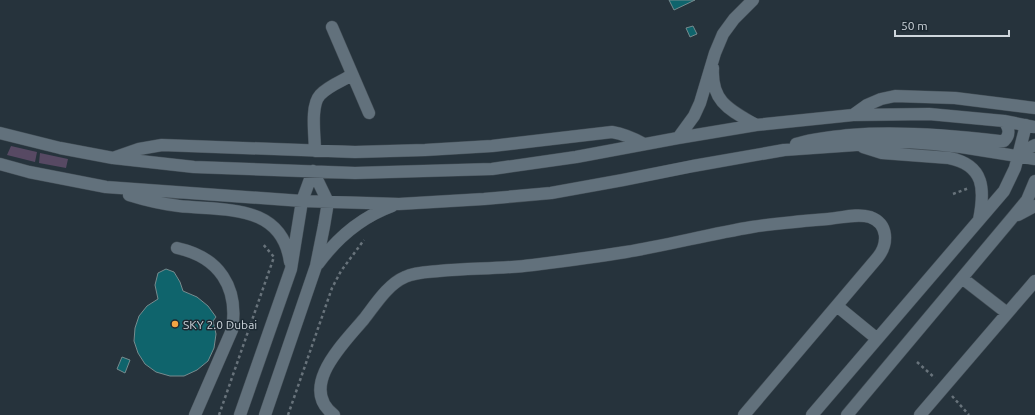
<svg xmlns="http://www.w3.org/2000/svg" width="1035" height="415" viewBox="0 0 1035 415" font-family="Ubuntu,sans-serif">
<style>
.green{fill:#574963}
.building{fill:#0f646c;stroke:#768b8e}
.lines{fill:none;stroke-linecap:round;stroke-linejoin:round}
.minor-casing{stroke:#444f57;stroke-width:13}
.path{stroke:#68737b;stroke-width:2.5;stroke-dasharray:3 3;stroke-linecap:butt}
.minor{stroke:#62717c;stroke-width:12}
.poi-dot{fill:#f4a444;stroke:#1c2932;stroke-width:1.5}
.labels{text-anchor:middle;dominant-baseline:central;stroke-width:3;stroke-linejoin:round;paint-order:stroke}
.poi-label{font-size:12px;fill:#ced6dc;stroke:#1c2932;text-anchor:start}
</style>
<rect width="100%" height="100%" fill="#26333c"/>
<!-- green -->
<path class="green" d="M11,146L37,152L35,162L7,155Z
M40,153L68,159L66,168L39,163Z"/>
<!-- building -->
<path class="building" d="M669,0H695L674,10Z
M693,26L697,34L690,37L686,28Z
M166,269L174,272L180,282L183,291L197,297L208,306L216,317L213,321L216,334L214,348L208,361L197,370L184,376H170L156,372L145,364L138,353L134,341L135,328L139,316L147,306L158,299L155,285L158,273Z
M122,357L130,360L125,373L117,369Z"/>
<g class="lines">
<defs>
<path id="minor" d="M332,27L369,113
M713,68C711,102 730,110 756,125
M853,115L867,105L881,99L895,96L955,98L1035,108
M0,133L60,148L113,158L194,167L355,173L492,169L576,157L678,138L756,125L853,115L929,114L1004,121L1035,127
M678,138L694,116L700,103L715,53L723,34L734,19L753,0
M796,144C813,138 831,137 850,135C900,131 949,135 999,141H1004C1011,134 1009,128 1004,121
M863,147L882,153L949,158C985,165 985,190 979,220
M315,151C315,136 310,106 320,95C328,86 342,81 352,75
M1019,156L1025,150L1035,145
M116,157L139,149L162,145L355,152L425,150L492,146L612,132C624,134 633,138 644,144
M0,164L29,172L106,187L302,201L399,204L484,199L551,193L623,180L693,166L784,150L856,145L908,142L934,144L961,147L1035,159
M129,195C145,200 162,204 179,206C224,211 282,203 290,262
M1018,215L1035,206
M177,248C219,257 239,287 232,330L195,415
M318,264C337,238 362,217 392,206
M962,278L1007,313
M837,306L876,338
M240,415L291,269L302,201L313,171
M265,415L316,266L324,226L328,202L313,171
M334,415C297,387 345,342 364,319C375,305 388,284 405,277C415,272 428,272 439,271C470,268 501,269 533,265C564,261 595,257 626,252C668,245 710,234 752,227C777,223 803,221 828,219C841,218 857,213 870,217C889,224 888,244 878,257L744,415
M812,415L1004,191L1015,168L1026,125
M847,415L1013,217L1027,200L1035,181
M920,415L1035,281"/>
</defs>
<!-- minor casing -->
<use href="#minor" class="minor-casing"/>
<!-- path -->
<path class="path" d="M953,194L969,188
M917,362L935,378
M952,396L969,415
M219,415L274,257L262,243
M288,415L332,288L341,271L364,240"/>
<!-- minor -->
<use href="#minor" class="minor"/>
</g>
<!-- markers -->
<circle class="poi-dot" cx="175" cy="324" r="4"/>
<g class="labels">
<!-- poi labels -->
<g class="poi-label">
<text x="183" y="324">SKY 2.0 Dubai</text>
</g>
</g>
<!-- scale -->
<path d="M895 30v6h114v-6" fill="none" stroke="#ced6dc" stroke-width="2"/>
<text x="901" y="30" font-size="12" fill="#ced6dc" stroke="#1c2932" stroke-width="3" paint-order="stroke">50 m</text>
</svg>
